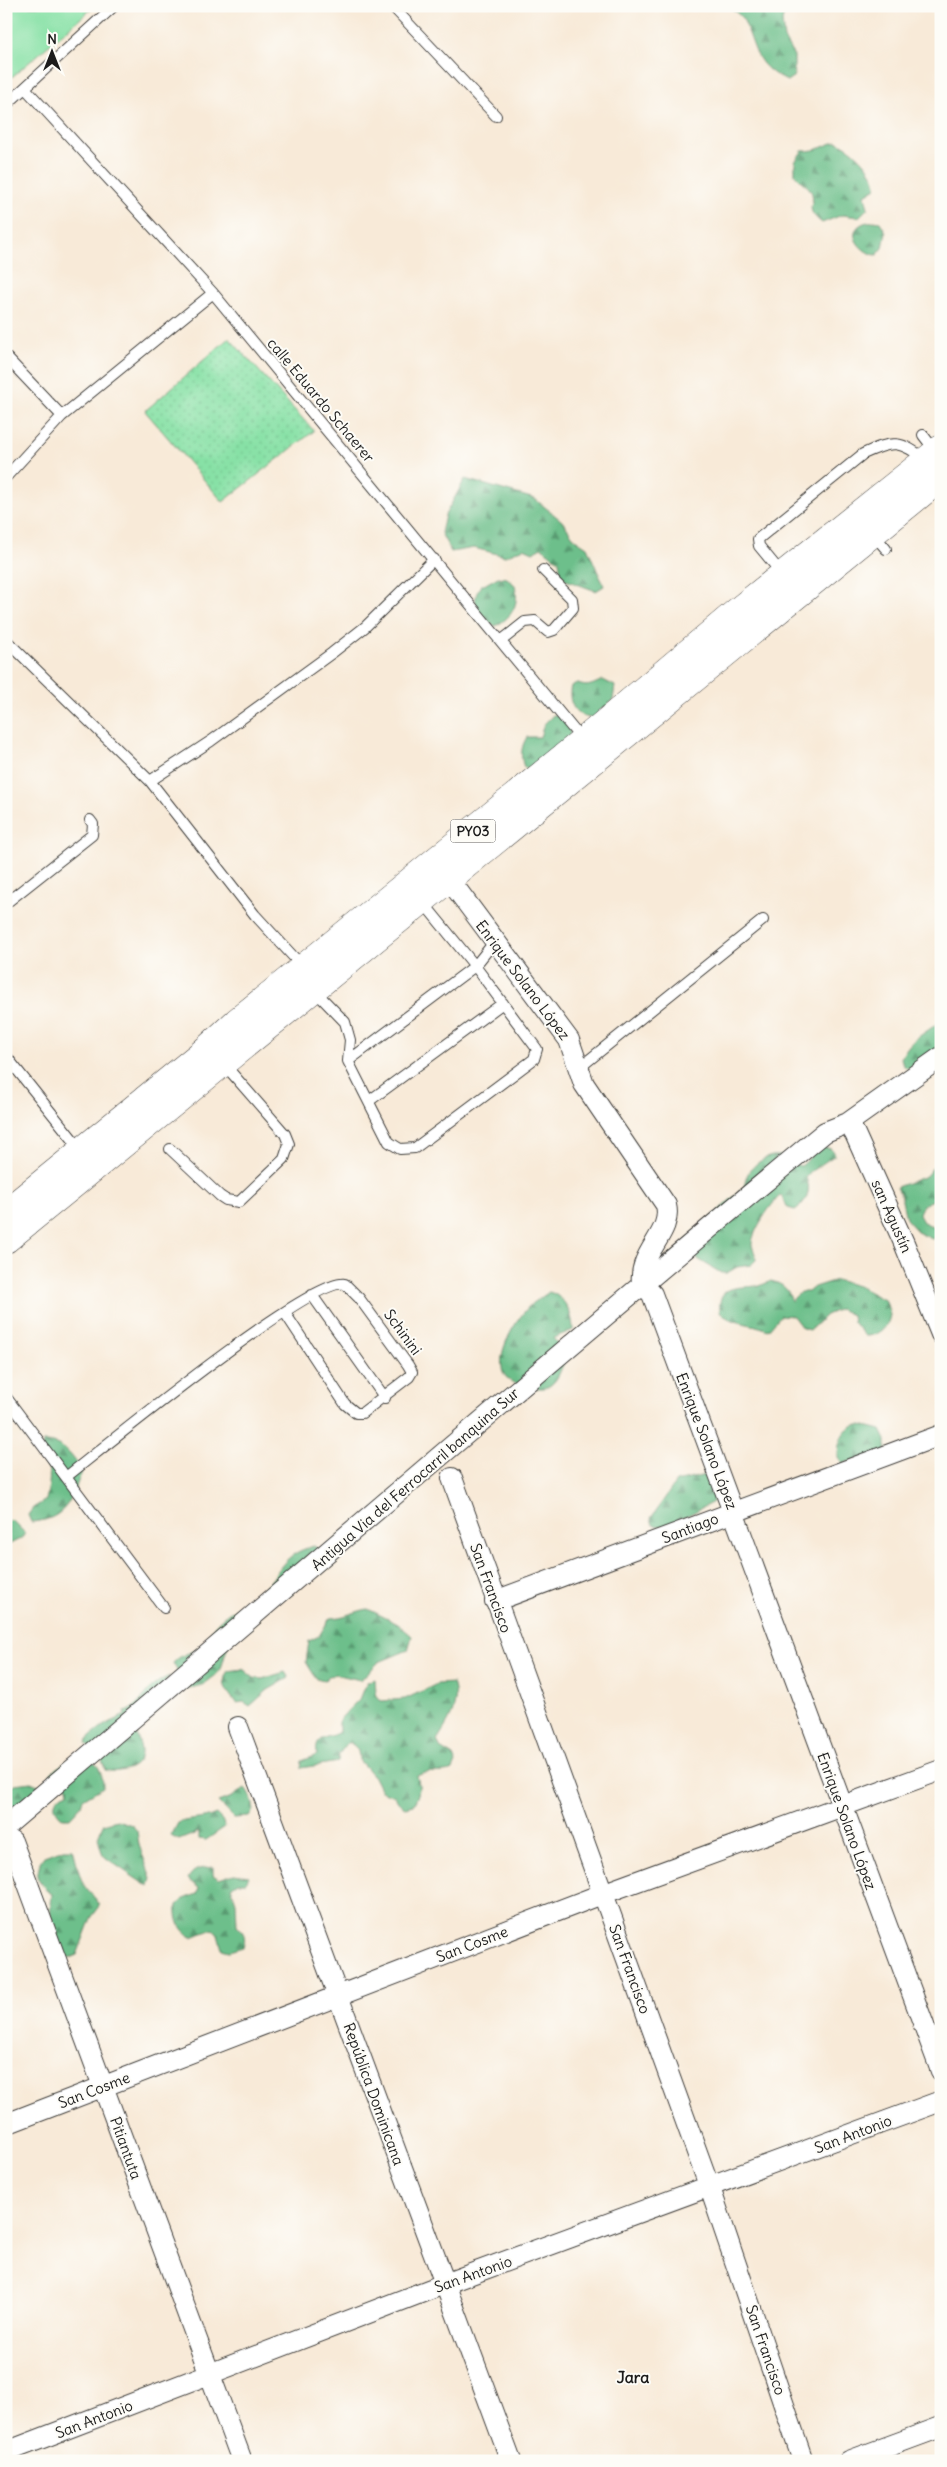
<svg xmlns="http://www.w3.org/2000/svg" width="947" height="2467" viewBox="0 0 947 2467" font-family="Delius,sans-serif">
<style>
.green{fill:#87e1a6;stroke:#527e61}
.forest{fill:url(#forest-firs);stroke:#446e54}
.garden{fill:url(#garden-dots);stroke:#527e61}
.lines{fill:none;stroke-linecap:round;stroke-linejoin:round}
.service-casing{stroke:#3d3b38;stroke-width:12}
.minor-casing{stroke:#3d3b38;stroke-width:22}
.trunk-casing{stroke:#3d3b38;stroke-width:29}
.service{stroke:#fff;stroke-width:10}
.minor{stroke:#fff;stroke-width:20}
.trunk{stroke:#fff;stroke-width:28}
.labels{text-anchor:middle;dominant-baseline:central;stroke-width:4;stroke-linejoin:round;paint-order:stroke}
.shield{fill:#fdfcf7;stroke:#605f5e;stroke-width:1}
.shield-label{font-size:14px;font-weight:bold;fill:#1c1c1c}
.street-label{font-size:15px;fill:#1c1c1c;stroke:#fdfcf7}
.neighbourhood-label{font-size:16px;font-weight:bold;fill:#1c1c1c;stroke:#fdfcf7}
</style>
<defs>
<pattern id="forest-firs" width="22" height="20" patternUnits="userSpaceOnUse" patternTransform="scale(1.25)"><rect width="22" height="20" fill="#6dbf8b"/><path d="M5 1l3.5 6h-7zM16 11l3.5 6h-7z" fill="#599a71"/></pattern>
<pattern id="garden-dots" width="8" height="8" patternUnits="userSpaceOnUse" patternTransform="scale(1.25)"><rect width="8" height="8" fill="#87e1a6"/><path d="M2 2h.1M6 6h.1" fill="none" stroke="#74c08e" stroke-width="1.8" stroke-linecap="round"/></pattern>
</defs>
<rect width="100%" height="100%" fill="#fdfcf7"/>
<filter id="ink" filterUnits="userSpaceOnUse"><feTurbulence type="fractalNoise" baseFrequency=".02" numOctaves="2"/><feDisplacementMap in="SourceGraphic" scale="10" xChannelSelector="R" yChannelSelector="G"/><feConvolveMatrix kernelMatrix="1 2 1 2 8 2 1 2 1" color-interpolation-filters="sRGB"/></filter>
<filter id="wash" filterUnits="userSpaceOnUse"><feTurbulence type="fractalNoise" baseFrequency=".0096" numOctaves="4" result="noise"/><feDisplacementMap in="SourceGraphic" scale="20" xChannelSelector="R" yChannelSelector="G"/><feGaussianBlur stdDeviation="1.12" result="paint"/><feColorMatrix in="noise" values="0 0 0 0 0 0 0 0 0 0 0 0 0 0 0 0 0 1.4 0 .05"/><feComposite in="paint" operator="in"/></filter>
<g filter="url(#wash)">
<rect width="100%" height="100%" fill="#f8ead8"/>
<!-- green -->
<path class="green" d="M6,6H95L6,82Z"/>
<!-- forest -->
<path class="forest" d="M729,6H791L784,13L782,21L784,39L794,56V76L787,81C756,66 757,53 745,23C742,16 735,12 729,6Z
M837,142C853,147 877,172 876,188L865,195L868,208L859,217L842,215L822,223C802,207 817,205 811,191C808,185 799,181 795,174V162L802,151C821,151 822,145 837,142Z
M874,221L880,222L886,232L883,248L877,255C863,255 844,233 862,224C865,222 870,222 874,221Z
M465,479L535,499L562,521L575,539L587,547L604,586L596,591L566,580L561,575L559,561L541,547L533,552L524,548L505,556L474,548L451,552L441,533L445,515Z
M498,577L507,578L515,585C520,604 512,618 495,626L483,623C476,609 471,600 481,585H484Z
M603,680L615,686L613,700L593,718C575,718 567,702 571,686L577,683C587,689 593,684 603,680Z
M553,715L559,716L569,726L571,739L529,770L524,767C520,757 521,746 527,737H540L544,724Z
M941,1020V1049L909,1069L903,1065L901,1058C911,1037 926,1034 941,1020Z
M823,1147L831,1149L835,1155L810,1172L806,1178C812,1191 806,1203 795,1210L788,1208L781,1195C772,1202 751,1233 752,1245C753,1250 756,1254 756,1260L751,1265L737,1267L727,1273H721L696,1258L676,1269L668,1286L662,1287L664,1282L655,1270L745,1186C743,1171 765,1153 780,1156C788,1157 793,1165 801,1166C810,1160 812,1150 823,1147Z
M941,1149V1199C930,1200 920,1204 919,1215L923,1222L941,1230L940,1238L932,1239L919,1233L906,1219L901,1196L897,1187L926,1176L934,1166Z
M836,1280L858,1286L886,1301L890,1315C888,1329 878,1336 865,1336L853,1322L852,1315L840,1309L826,1315L810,1330L802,1328L793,1316L781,1315L768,1330C753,1323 730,1324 720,1312C717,1285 736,1288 756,1286C761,1286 766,1283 771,1281C783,1284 789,1289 791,1301L800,1292H808L814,1287Z
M549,1292C565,1296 573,1315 573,1330L553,1338L563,1350L566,1357C562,1366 559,1378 552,1384C545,1390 537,1388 530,1387C481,1383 506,1334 525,1311C530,1304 541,1298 549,1292Z
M854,1425H861L881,1430L886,1440V1456L842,1463L838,1457C838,1443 841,1431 854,1425Z
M43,1442C62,1441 73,1456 82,1471C71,1500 66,1520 31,1522L28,1515L33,1508L46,1500C50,1479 53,1472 40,1454Z
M705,1475L715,1483L713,1502L666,1527L653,1525L651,1518L676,1482Z
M6,1520L13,1521L26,1534L20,1539L6,1546Z
M314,1546L320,1550L228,1645L221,1669L216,1675L203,1685L187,1689L173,1663C182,1652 197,1653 205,1643C210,1637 211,1629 217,1623C227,1611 243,1607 255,1597C282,1576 276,1556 314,1546Z
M368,1609L398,1624L412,1636L408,1650L379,1662L360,1680L335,1674L324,1680L316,1678L306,1662L309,1641L319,1636L330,1618C344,1618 355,1611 368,1609Z
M243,1669L254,1678L262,1679L285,1672L289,1678L268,1690L250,1706L244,1702L236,1703C228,1692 219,1684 228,1671Z
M170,1676C160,1690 145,1705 138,1721C134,1732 140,1741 141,1751C142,1769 118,1774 105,1770L101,1757L90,1749L86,1743L90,1736L103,1726L125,1715V1712C145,1704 145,1685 170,1676Z
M375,1679L376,1694L381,1701L405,1699L437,1684L453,1683C461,1704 448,1723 437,1740L440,1748L453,1756L456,1763L453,1770C440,1775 430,1769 417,1776C421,1787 419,1795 413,1805L405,1807L398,1802L395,1796L381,1791L374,1777L359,1760C359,1751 357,1746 348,1742L339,1754L338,1762L301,1768L302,1761L317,1755C314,1734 327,1740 339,1732V1720L361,1697L367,1682Z
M83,1758C98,1760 103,1773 103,1787L83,1799L81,1806L70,1818H63C50,1807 53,1796 69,1792L68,1786L55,1781L50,1775C57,1764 71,1762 83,1758Z
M31,1782L45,1788L6,1816V1792L14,1784Z
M245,1788C251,1799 258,1806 249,1817L234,1818L218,1802L232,1797Z
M216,1814L222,1820L225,1827L206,1840L199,1839V1832L179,1840L171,1836L178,1823C190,1818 201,1821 216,1814Z
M117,1820L132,1825L137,1831L139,1845L151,1878L149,1887C145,1885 108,1860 104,1856C101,1852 99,1842 98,1837L103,1824Z
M64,1849H73C77,1861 78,1875 85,1887C90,1894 96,1897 100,1906L91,1918L77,1955L62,1961L50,1915L52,1894L46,1890L37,1877L40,1862L44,1856Z
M213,1867V1875L219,1879L234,1874L249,1876L246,1882H238L231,1887L236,1902L237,1926C245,1933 246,1937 243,1947L229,1951L222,1949L218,1935L213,1929L192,1937C179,1931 176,1918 177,1905L182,1900L197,1894L199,1888L188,1879C194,1867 202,1869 213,1867Z"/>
<!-- garden -->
<path class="garden" d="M229,338L314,431L223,502L145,411Z"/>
</g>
<g filter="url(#ink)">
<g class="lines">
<defs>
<path id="service" d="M392,6L496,116
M25,88L213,293L583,741
M6,105L114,6
M6,357L62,416
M923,435L936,452
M6,477L62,416L213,293
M873,534L886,549
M782,574L759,546L758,539L863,454C893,440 900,440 926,460
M6,640L150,781L255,915L302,966
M501,641L525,622L535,621L548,632L554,630L573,608L572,599L543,570
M150,781L211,741L332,653L365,627L434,559
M6,903L92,835L93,824L90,820
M313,989L345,1022L350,1040L348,1061L389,1142L400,1149L415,1148L534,1059L537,1049L475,966L422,901
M6,1056L82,1151
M348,1061L475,966L495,941
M579,1068L763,920
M369,1101L503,1003
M170,1149L220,1196L226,1200L239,1202L284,1159L289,1144L285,1134L223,1063
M312,1295L385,1398
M6,1397L164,1608
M66,1477C103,1448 312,1276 345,1284L359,1298L408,1365L412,1372L409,1377L362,1413H356L345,1404L285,1313"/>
<path id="minor" d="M440,867L569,1040L584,1084L666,1205C673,1234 638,1251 642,1284L652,1294L941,2071
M848,1123L941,1057
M452,1478L710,2188L803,2461
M495,1601L941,1435
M238,1727L511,2461
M6,1826C279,1595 549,1360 825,1132L848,1123L855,1134L904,1243L941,1334
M6,1838L12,1841L242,2461
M6,2124L602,1894L941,1770
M6,2452L444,2284L941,2101
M849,2461L941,2427"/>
<path id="trunk" d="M6,1213L204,1052L237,1022L584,741L737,612L941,449
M6,1239L941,477"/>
</defs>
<!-- service casing -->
<use href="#service" class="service-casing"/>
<!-- minor casing -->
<use href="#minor" class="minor-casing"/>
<!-- trunk casing -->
<use href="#trunk" class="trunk-casing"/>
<!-- service -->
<use href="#service" class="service"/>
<!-- minor -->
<use href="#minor" class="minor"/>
<!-- trunk -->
<use href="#trunk" class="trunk"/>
</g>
</g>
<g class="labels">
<!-- shield labels -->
<rect class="shield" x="450.5" y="819.5" width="45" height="23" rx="4"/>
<g class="shield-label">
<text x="473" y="831">PY03</text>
</g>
<!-- street labels -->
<g class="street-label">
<text transform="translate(321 400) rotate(50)">calle Eduardo Schaerer</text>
<text transform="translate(523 980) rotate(53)">Enrique Solano López</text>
<text transform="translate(892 1216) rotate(66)">san Agustín</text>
<text transform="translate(403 1332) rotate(54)">Schinini</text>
<text transform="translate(707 1441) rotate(69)">Enrique Solano López</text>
<text transform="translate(415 1479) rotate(-41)">Antigua Via del Ferrocarril banquina Sur</text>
<text transform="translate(690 1528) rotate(-21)">Santiago</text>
<text transform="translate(491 1588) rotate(70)">San Francisco</text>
<text transform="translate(847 1821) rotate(70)">Enrique Solano López</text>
<text transform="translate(472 1944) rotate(-21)">San Cosme</text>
<text transform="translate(630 1969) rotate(70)">San Francisco</text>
<text transform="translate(94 2090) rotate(-21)">San Cosme</text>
<text transform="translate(374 2094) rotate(70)">República Dominicana</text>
<text transform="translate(853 2134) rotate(-21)">San Antonio</text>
<text transform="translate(126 2148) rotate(70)">Pitiantuta</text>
<text transform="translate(473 2274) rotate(-20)">San Antonio</text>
<text transform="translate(766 2350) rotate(71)">San Francisco</text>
<text transform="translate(94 2419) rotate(-21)">San Antonio</text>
</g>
<!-- neighbourhood labels -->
<g class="neighbourhood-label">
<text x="633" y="2377">Jara</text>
</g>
</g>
<!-- margin -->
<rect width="947" height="2467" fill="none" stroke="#fdfcf7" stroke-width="25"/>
<!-- north arrow -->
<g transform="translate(52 52)" stroke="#fdfcf7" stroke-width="4" paint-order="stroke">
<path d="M0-4L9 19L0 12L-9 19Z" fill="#1c1c1c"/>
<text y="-8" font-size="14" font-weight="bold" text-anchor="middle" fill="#1c1c1c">N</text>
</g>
</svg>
